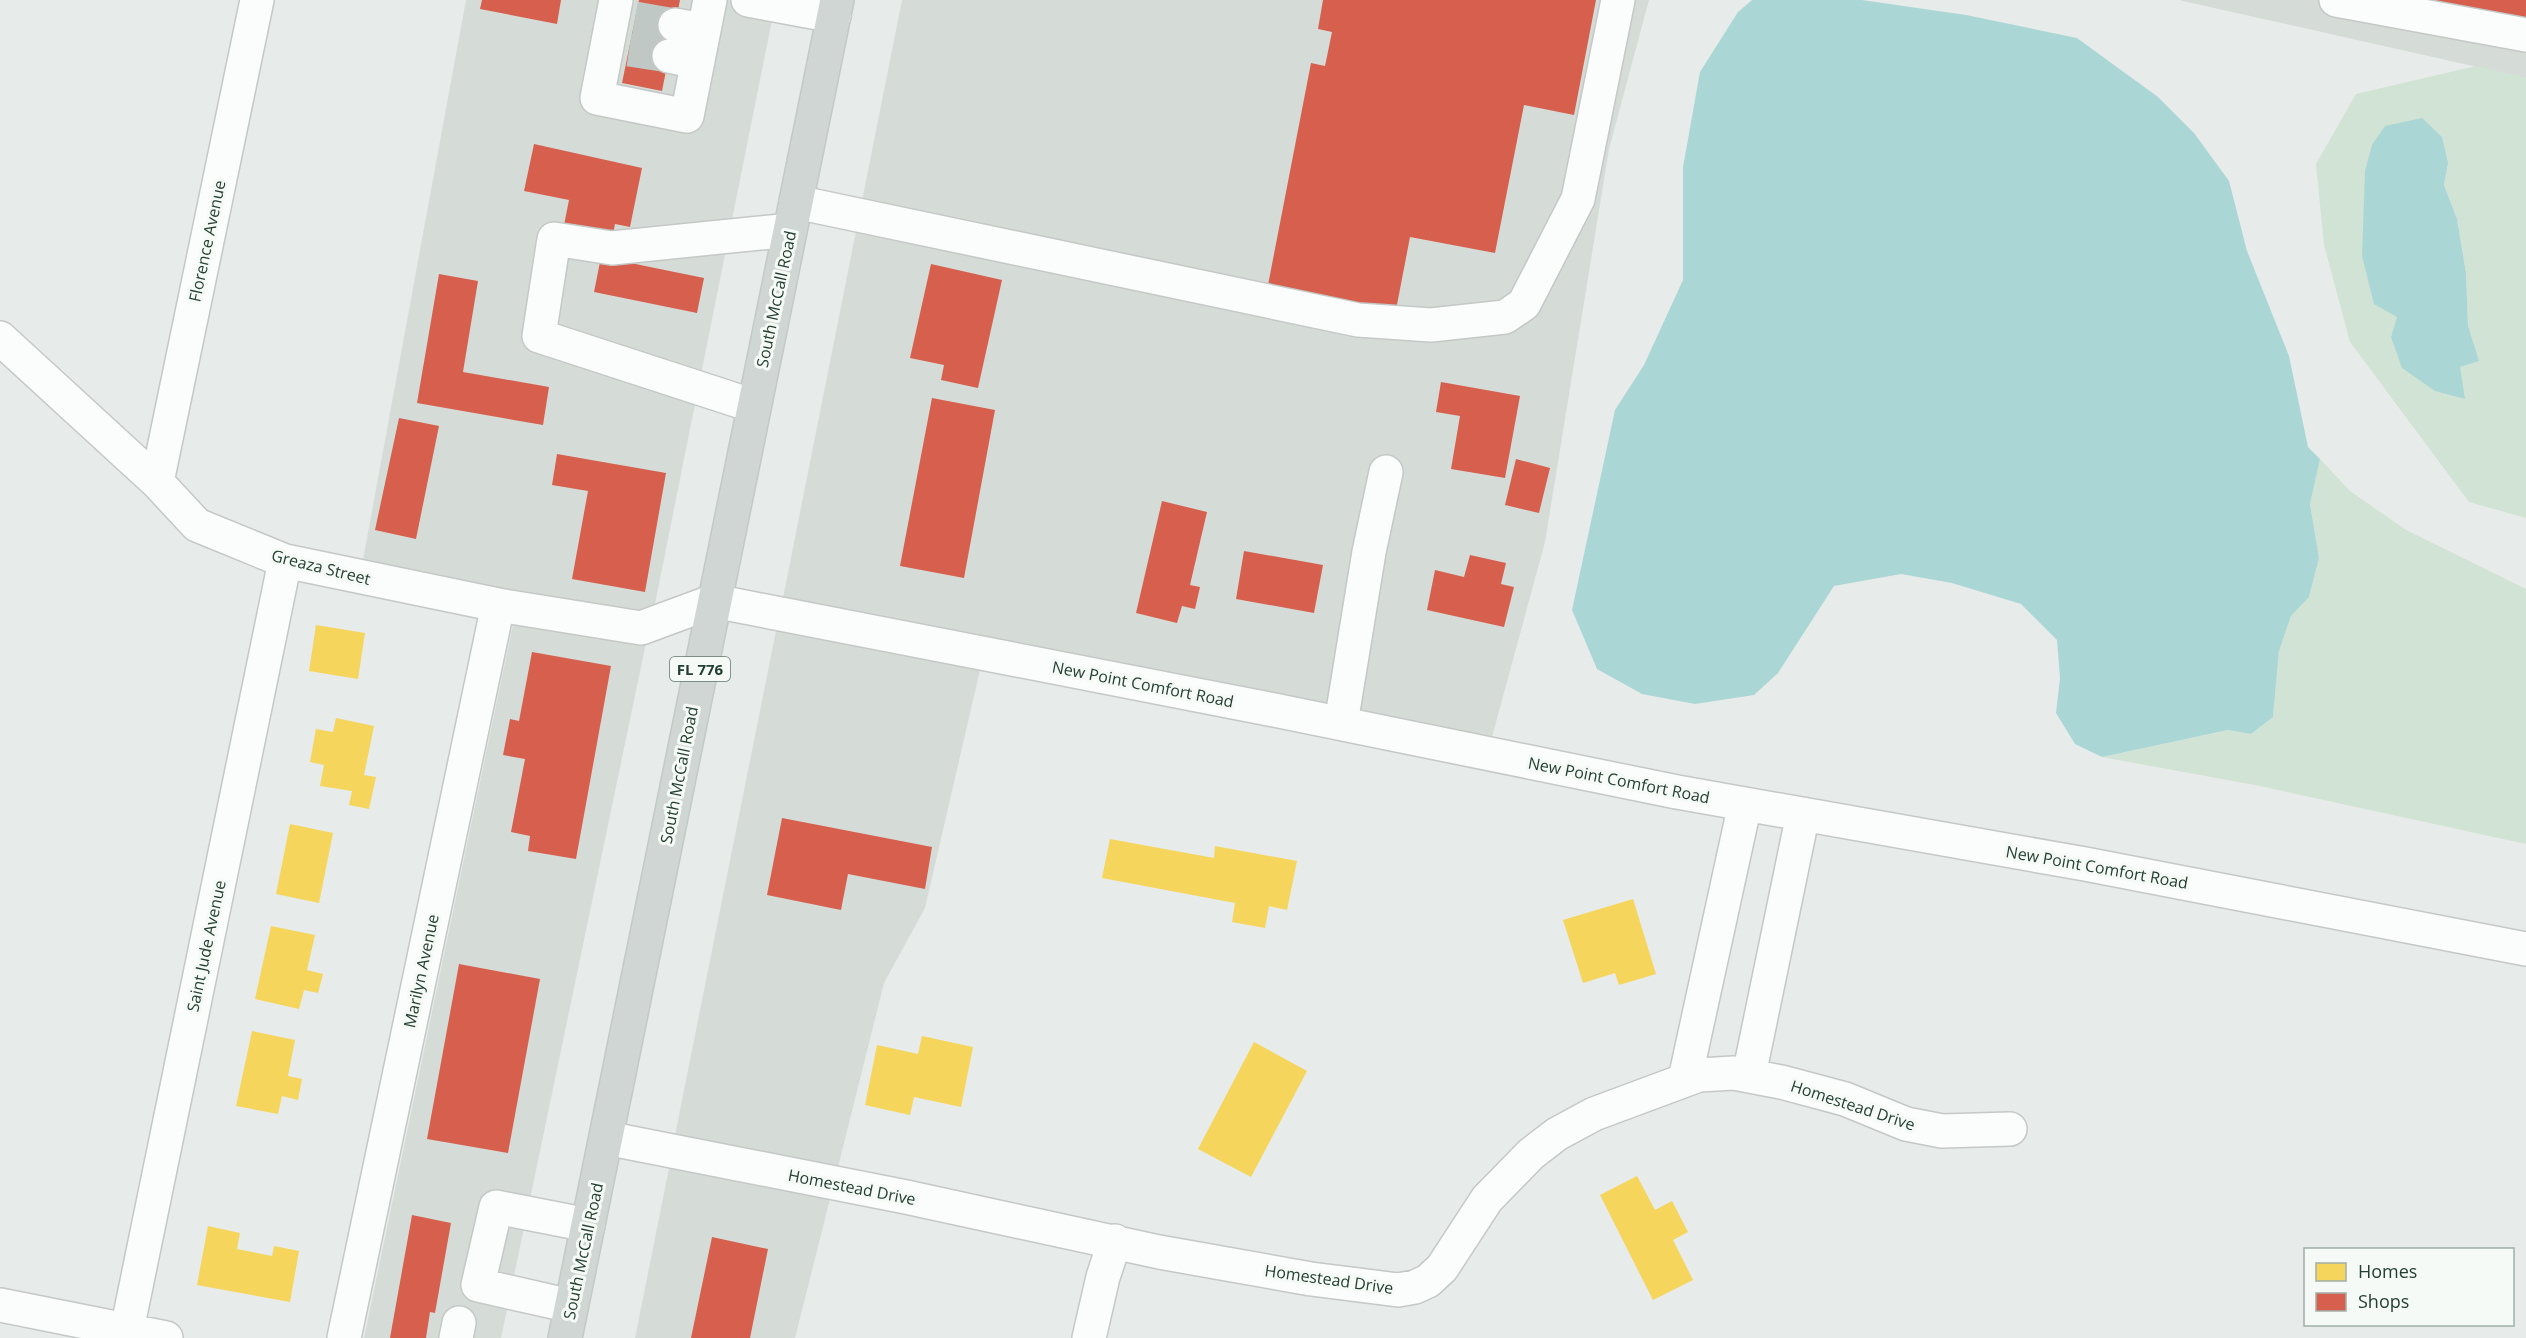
<svg xmlns="http://www.w3.org/2000/svg" width="2526" height="1338" viewBox="0 0 2526 1338" font-family="'Open Sans',sans-serif">
<style>
.built{fill:#d5dcd8}
.green{fill:#d1e3d4;fill-rule:evenodd}
.water{fill:#aad7d6}
.homes{fill:#f6d55c}
.shops{fill:#d6604d}
.lines{fill:none;stroke-linecap:round;stroke-linejoin:round}
.minor-tunnel{stroke:#c0c8c5;stroke-width:33;stroke-dasharray:33 16;stroke-linecap:butt}
.minor-casing{stroke:#c4c8c6;stroke-width:36}
.major-casing{stroke:#c2cac6;stroke-width:36}
.minor{stroke:#fbfcfc;stroke-width:33}
.major{stroke:#cfd6d3;stroke-width:33}
.labels{text-anchor:middle;dominant-baseline:central;stroke-width:6;stroke-linejoin:round;paint-order:stroke}
.shield{fill:#f5faf7;stroke:#63766e;stroke-width:1.5}
.shield-label{font-size:15px;font-weight:bold;fill:#243e33}
.street-label{font-size:16px;fill:#243e33;stroke:#f5faf7}
</style>
<rect width="100%" height="100%" fill="#e7ebe9"/>
<!-- built -->
<path class="built" d="M466,0H776L655,604L639,610L501,588L363,560Z
M902,0H1649L1609,149L1545,542L1492,737L783,598Z
M2180,0H2526V78L2183,1Z
M513,624L646,643L501,1338H364Z
M776,631L980,670L925,908L884,983L838,1167L675,1135Z
M669,1168L830,1199L795,1338H635Z"/>
<!-- green -->
<path class="green" d="M2476,66L2526,78V518L2469,502L2350,342L2324,245L2316,164L2356,94ZM2448,163L2444,185L2457,219L2466,273L2468,326L2478,361L2460,367L2391,337Z
M2320,459L2350,491L2406,530L2526,589V844L2260,786L2102,757L2229,730L2251,734L2273,717L2279,651L2291,616L2309,597L2319,558L2310,504Z"/>
<!-- water -->
<path class="water" d="M1752,0H1862L1966,15L2077,38L2158,97L2194,133L2229,181L2247,251L2289,356L2308,447L2320,459L2310,504L2319,558L2309,597L2291,616L2279,651L2273,717L2251,734L2228,730L2102,757L2075,744L2056,713L2060,678L2057,640L2021,604L1952,583L1901,574L1834,586L1778,673L1754,695L1695,704L1642,694L1597,669L1572,610L1615,410L1644,365L1683,280V167L1700,72L1738,12Z
M2422,118L2442,137L2448,163L2444,185L2457,219L2466,273L2468,326L2479,361L2460,367L2465,399L2435,391L2402,368L2391,337L2397,317L2374,304L2362,256L2365,171L2372,145L2385,126Z"/>
<!-- homes -->
<path class="homes" d="M316,625L365,633L358,679L309,671Z
M336,718L374,726L364,775L376,777L369,809L349,805L352,791L320,786L324,765L310,762L316,729L333,732Z
M290,824L333,833L319,903L276,894Z
M1110,839L1214,858L1215,846L1297,861L1287,910L1269,906L1265,928L1232,922L1235,903L1102,878Z
M1633,899L1656,974L1619,985L1615,973L1583,983L1563,920Z
M271,926L315,935L307,970L323,974L318,993L304,990L299,1009L255,999Z
M252,1031L295,1040L288,1076L302,1079L298,1100L282,1096L278,1114L236,1106Z
M922,1036L973,1047L961,1107L914,1097L910,1115L865,1105L877,1045L918,1054Z
M1254,1042L1307,1071L1251,1177L1198,1149Z
M1637,1176L1655,1210L1672,1201L1688,1232L1673,1240L1693,1280L1653,1300L1600,1195Z
M208,1226L240,1233L237,1249L272,1256L274,1246L299,1251L290,1302L197,1285Z"/>
<!-- shops -->
<path class="shops" d="M482,0H561L557,24L480,9Z
M639,0H680L662,91L622,83Z
M1323,0H1596L1574,115L1524,105L1495,253L1410,237L1396,310L1268,285L1311,63L1325,66L1332,32L1318,29Z
M2429,0H2526V20L2429,1Z
M534,144L642,168L630,227L615,224L612,239L563,230L569,200L524,191Z
M601,257L704,278L697,313L594,292Z
M931,264L1002,280L978,388L941,380L944,365L910,358Z
M439,274L478,281L463,372L549,387L543,425L417,403Z
M1441,382L1520,396L1505,478L1451,469L1460,416L1436,412Z
M932,398L995,410L964,578L900,566Z
M399,418L439,426L416,539L375,530Z
M557,454L666,473L645,592L572,579L588,491L552,485Z
M1516,459L1550,468L1539,513L1505,505Z
M1162,501L1207,512L1190,585L1200,587L1195,609L1182,606L1177,623L1136,613Z
M1244,551L1323,565L1314,613L1236,599Z
M1470,555L1506,563L1501,584L1514,587L1504,627L1427,610L1435,570L1464,577Z
M532,652L611,666L576,859L528,851L530,836L511,832L525,759L503,755L510,719L519,721Z
M782,818L932,847L925,889L848,874L841,910L767,895Z
M459,964L540,979L508,1153L427,1139Z
M412,1215L451,1223L435,1313L430,1312L426,1338H390Z
M712,1237L768,1249L750,1338H691Z"/>
<g class="lines">
<!-- minor-tunnel -->
<path class="minor-tunnel" d="M635,18L675,25
M629,50L669,56"/>
<defs>
<path id="minor" d="M616,0L597,98L687,116L710,0
M748,0L834,16
M2336,0L2526,35
M675,25L704,30
M669,56L698,62
M796,202L1358,320L1431,325L1505,317L1524,304L1578,199L1618,0
M0,338L157,482L197,525L285,561L498,605L641,628L714,601L1269,709L1677,792L2085,864L2526,949
M754,406L539,336L554,239L612,248L790,230
M157,482L257,0
M1341,723L1369,552L1386,472
M1749,1075L1803,814
M1685,1079L1745,804
M606,1138L906,1197L1159,1252L1311,1279L1398,1290L1415,1287L1428,1281L1442,1268L1487,1199L1531,1154L1557,1134L1594,1114L1699,1075L1734,1073L1781,1082L1845,1099L1906,1124L1942,1131L2010,1129
M0,1305L166,1338
M571,1306L478,1285L496,1207L588,1225
M127,1330L285,561
M344,1338L498,605
M456,1338L459,1323
M1089,1338L1103,1277L1115,1241"/>
<path id="major" d="M565,1338L837,0"/>
</defs>
<!-- minor casing -->
<use href="#minor" class="minor-casing"/>
<!-- major casing -->
<use href="#major" class="major-casing"/>
<!-- minor -->
<use href="#minor" class="minor"/>
<!-- major -->
<use href="#major" class="major"/>
</g>
<g class="labels">
<!-- shield labels -->
<rect class="shield" x="670" y="657" width="60" height="24" rx="4.5"/>
<g class="shield-label">
<text x="700" y="669">FL 776</text>
</g>
<!-- street labels -->
<g class="street-label">
<text transform="translate(207 241) rotate(-78)">Florence Avenue</text>
<text transform="translate(776 299) rotate(-78)">South McCall Road</text>
<text transform="translate(321 567) rotate(14)">Greaza Street</text>
<text transform="translate(1143 684) rotate(11)">New Point Comfort Road</text>
<text transform="translate(679 775) rotate(-79)">South McCall Road</text>
<text transform="translate(1619 780) rotate(11)">New Point Comfort Road</text>
<text transform="translate(2097 867) rotate(10)">New Point Comfort Road</text>
<text transform="translate(206 946) rotate(-78)">Saint Jude Avenue</text>
<text transform="translate(421 971) rotate(-78)">Marilyn Avenue</text>
<text transform="translate(1853 1105) rotate(18)">Homestead Drive</text>
<text transform="translate(852 1187) rotate(11)">Homestead Drive</text>
<text transform="translate(583 1251) rotate(-78)">South McCall Road</text>
<text transform="translate(1329 1279) rotate(8)">Homestead Drive</text>
</g>
</g>
<!-- legend -->
<rect x="2304" y="1248" width="210" height="78" fill="#f5faf7" stroke="#a1afa9" stroke-width="1.5"/>
<rect x="2316" y="1263" width="30" height="18" fill="#f6d55c" stroke="#a1afa9" stroke-width="1.5"/>
<text x="2358" y="1278" font-size="18" fill="#243e33">Homes</text>
<rect x="2316" y="1293" width="30" height="18" fill="#d6604d" stroke="#a1afa9" stroke-width="1.5"/>
<text x="2358" y="1308" font-size="18" fill="#243e33">Shops</text>
</svg>
